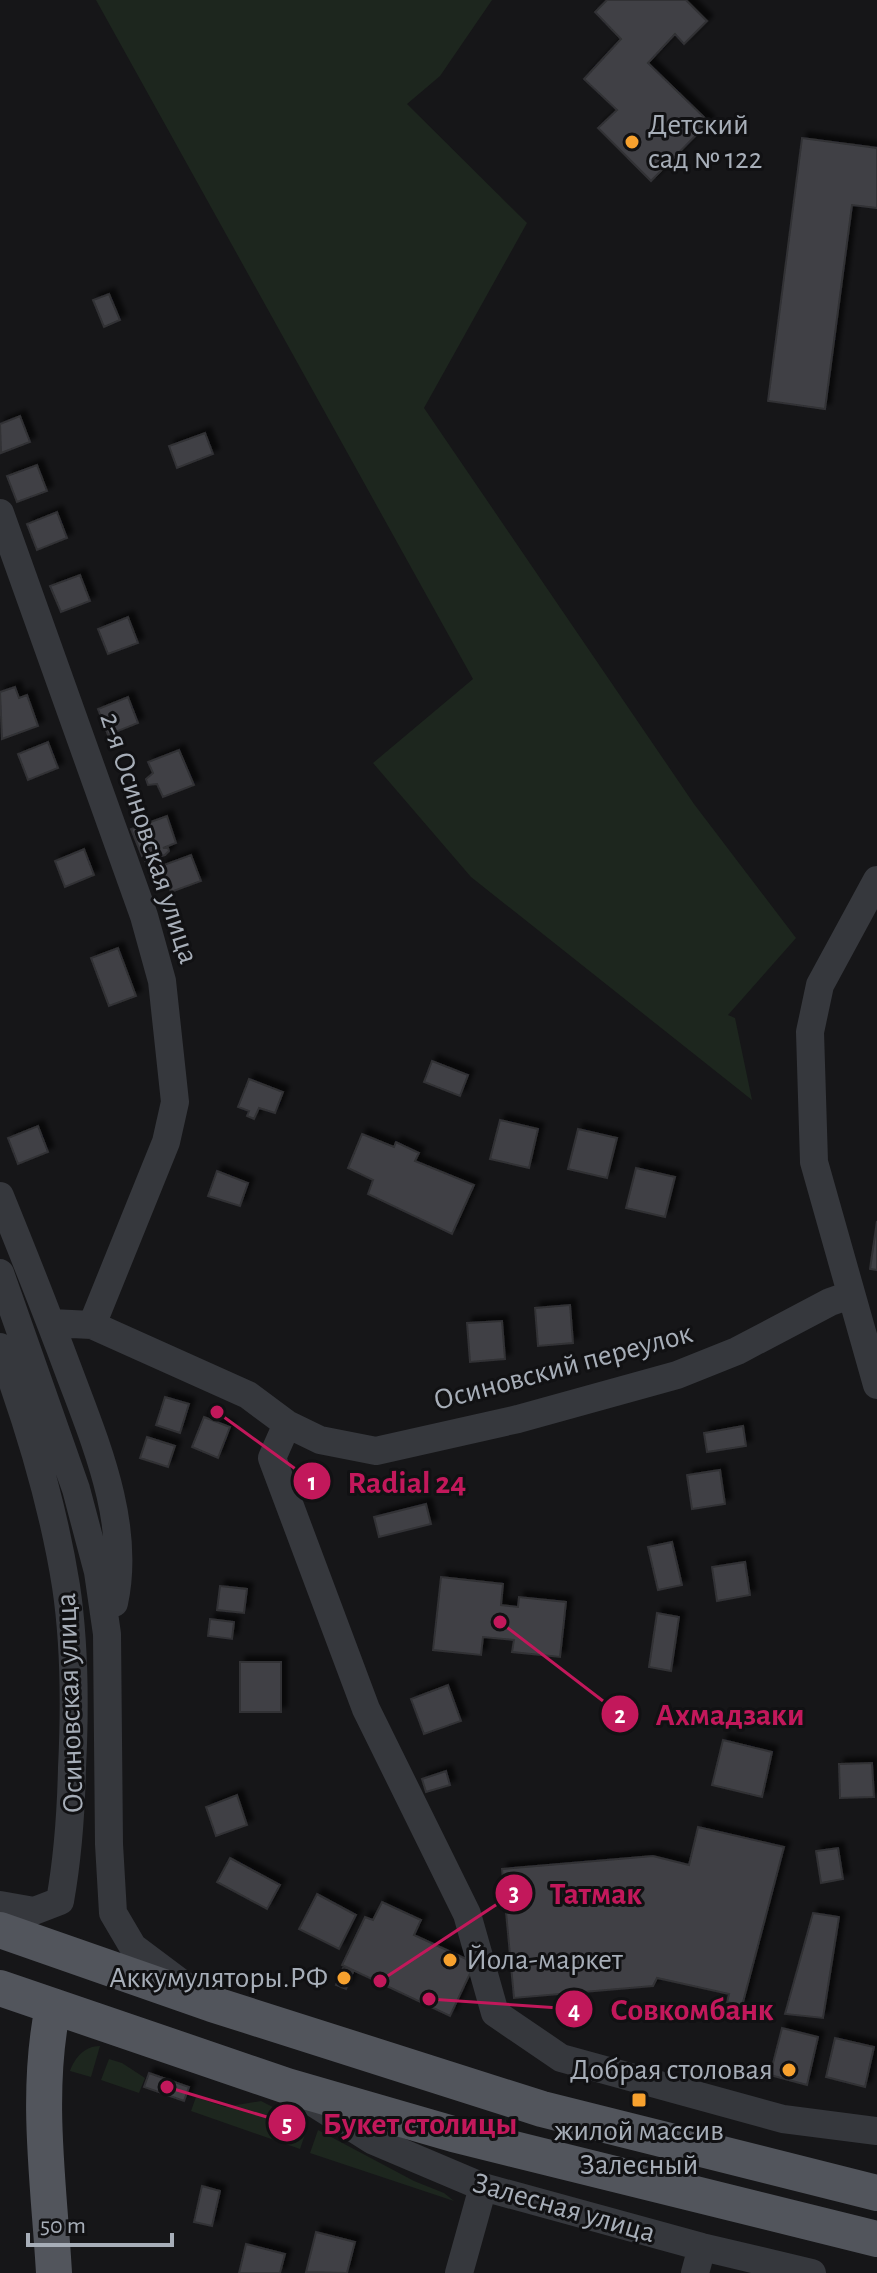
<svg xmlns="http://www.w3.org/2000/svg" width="877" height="2273" viewBox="0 0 877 2273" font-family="'Alegreya Sans',sans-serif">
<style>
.green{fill:#1d261e}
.building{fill:#404145;stroke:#303034;stroke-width:2;filter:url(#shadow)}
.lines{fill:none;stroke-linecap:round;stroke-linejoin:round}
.minor{stroke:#36383d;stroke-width:28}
.major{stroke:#52555c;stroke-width:36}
.poi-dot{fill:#f7a12e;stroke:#111113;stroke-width:3}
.labels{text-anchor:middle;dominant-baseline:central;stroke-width:6;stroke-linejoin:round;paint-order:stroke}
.poi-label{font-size:30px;fill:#a7aeb8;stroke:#111113;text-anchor:start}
.street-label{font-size:30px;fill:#a7aeb8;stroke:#111113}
.leader{fill:none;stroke:#c2185b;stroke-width:3}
.callout-dot{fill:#c2185b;stroke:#111113;stroke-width:3}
.mark-label{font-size:24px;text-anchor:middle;font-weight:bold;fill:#fff}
.callout-label{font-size:32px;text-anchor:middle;font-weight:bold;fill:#c2185b;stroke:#111113;stroke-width:6;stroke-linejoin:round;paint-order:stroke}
</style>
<defs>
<filter id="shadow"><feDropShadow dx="5.5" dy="-5.5" stdDeviation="2" flood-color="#0009"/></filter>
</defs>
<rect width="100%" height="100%" fill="#161618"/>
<!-- green -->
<path class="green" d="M96,0H492L440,76L407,104L527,223L424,408L694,804L796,938L728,1015L735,1018L752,1100L471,877L373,763L473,679Z
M100,2046L91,2077L70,2071C75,2057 85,2046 100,2046Z
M109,2059L122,2063L145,2078L139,2093L101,2080Z
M196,2097L225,2107L261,2101L308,2125L300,2149L191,2111Z
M318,2130L414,2181L444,2193L454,2201L310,2153Z"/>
<!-- building -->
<path class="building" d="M607,0H686L707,21L684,44L675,34L648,63L709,122L651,181L598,128L617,110L584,79L621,39L595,12Z
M802,138L877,148V208L852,205L825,409L768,401Z
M109,294L120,320L104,327L93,300Z
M20,416L30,442L1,453L0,424Z
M205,433L213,454L177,468L169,446Z
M37,465L47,491L17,502L7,476Z
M57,512L67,538L37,550L27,524Z
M80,575L90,601L61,612L50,586Z
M128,617L138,643L108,654L98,629Z
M15,687L19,698L27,695L38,726L2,739L0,692Z
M128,697L138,723L108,735L98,709Z
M48,742L58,768L28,780L18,754Z
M179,750L194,785L163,797L157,784L148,785L146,779L153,773L148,762Z
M167,816L176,843L163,848H168L169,851L165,855L145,861L144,857L146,855L142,856L131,829Z
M84,849L94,875L65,887L55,861Z
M191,855L201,881L171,892L161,866Z
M118,948L136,996L109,1006L91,958Z
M432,1061L468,1075L460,1096L424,1082Z
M249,1079L283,1092L275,1113L259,1108L254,1119L247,1116L249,1111L238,1107Z
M500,1120L538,1129L529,1168L490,1159Z
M38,1126L48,1152L18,1164L8,1138Z
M578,1129L617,1138L607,1178L568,1169Z
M362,1134L394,1147L396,1142L419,1153L415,1161L474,1185L452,1234L368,1194L373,1180L348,1168Z
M636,1168L675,1177L665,1217L626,1208Z
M217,1171L248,1183L240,1206L208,1196Z
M877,1221V1270L870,1269Z
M570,1305L573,1343L538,1346L535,1308Z
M502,1321L505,1359L470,1362L467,1323Z
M165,1397L189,1404L180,1433L156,1425Z
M204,1417L230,1427L218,1458L192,1447Z
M743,1426L746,1446L707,1452L704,1433Z
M147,1437L175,1446L168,1467L140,1458Z
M720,1470L725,1504L692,1509L687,1475Z
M426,1504L431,1524L379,1537L374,1517Z
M672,1542L682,1585L658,1590L648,1547Z
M745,1562L750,1595L717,1601L712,1567Z
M441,1577L503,1584L501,1605L518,1607L519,1597L566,1602L560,1657L512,1652L514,1640L483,1637L481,1655L433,1650Z
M220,1586L247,1589L244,1613L217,1610Z
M657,1613L679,1617L671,1671L649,1667Z
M210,1619L234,1622L232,1639L208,1636Z
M240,1662H281V1712H240Z
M448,1685L461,1721L424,1734L411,1699Z
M723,1740L772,1752L762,1797L712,1785Z
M872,1763L874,1797L840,1798L839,1764Z
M446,1771L450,1785L426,1792L422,1779Z
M237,1795L247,1825L216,1836L206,1807Z
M698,1827L784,1847L742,2006L727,2002L729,1994L657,1978L653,1986L514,1998L502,1869L653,1856L689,1865Z
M838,1848L843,1879L821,1883L816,1851Z
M230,1858L280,1885L267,1909L217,1882Z
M317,1894L356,1915L339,1949L299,1929Z
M382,1902L421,1920L414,1935L475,1963L450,2016L342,1965L365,1917L373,1920Z
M813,1913L839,1917L823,2018L785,2014Z
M343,1968L353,1972L346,1989L336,1985Z
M782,2028L818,2037L807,2085L770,2075Z
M835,2038L874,2047L865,2087L826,2077Z
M149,2073L189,2087L184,2101L144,2087Z
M202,2186L220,2191L212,2226L194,2222Z
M316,2232L355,2242L347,2273L306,2272Z
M246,2244L285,2254L280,2273H239Z"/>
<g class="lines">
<!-- minor -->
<path class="minor" d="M0,513L144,916L162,981L175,1102L166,1142L92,1325
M877,880L820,985L810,1032L814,1162L877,1385
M0,1196C24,1255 47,1313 69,1372C96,1444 131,1525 114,1603
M0,1273L76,1489L98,1572L107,1634L109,1844L113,1913L133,1947L185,1986
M51,1323L92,1325L248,1395L287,1424L320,1440L376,1451L518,1419L677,1375L737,1351L830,1302L850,1295
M0,1347C29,1425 53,1504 66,1586C75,1646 75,1708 72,1768C71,1813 68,1856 60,1901L34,1911L0,1905
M287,1424L272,1458L366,1709L467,1914L495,2013L561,2058L783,2119L877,2131
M309,2100L372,2140L483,2187L702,2247L812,2273
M459,2273L483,2187
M695,2273L702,2247"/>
<!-- major -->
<path class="major" d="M0,1930L212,2004L542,2109L877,2193
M0,1988L287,2086L453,2134L877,2239
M53,2007C35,2094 49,2185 54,2273"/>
</g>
<!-- markers -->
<g class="poi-dot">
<circle cx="632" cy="142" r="8"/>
<circle cx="450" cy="1960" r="8"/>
<circle cx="344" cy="1978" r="8"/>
<circle cx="789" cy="2070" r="8"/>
<rect x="631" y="2092" width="16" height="16" rx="4"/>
</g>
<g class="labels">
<!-- poi labels -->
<g class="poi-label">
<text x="648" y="125">Детский<tspan x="648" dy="34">сад № 122</tspan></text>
<text x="466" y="1960">Йола-маркет</text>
<text x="328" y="1978" text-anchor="end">Аккумуляторы.РФ</text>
<text x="773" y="2070" text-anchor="end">Добрая столовая</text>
<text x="639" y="2131" text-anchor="middle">жилой массив<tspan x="639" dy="34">Залесный</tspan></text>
</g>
<!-- street labels -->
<g class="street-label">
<text transform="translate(149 838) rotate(72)">2-я Осиновская улица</text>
<text transform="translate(563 1367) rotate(-15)">Осиновский переулок</text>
<text transform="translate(70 1703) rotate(-92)">Осиновская улица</text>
<text transform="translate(564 2208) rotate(16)">Залесная улица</text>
</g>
</g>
<!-- callouts -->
<path class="leader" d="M217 1412L312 1481M500 1622L620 1714M380 1981L514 1893M429 1999L574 2009M167 2087L287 2123"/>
<g class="callout-dot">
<circle cx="217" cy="1412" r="8"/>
<circle cx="500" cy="1622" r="8"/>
<circle cx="380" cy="1981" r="8"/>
<circle cx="429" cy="1999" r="8"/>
<circle cx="167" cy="2087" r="8"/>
<circle cx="312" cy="1481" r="20"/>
<circle cx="620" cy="1714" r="20"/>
<circle cx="514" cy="1893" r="20"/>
<circle cx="574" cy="2009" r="20"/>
<circle cx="287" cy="2123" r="20"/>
</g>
<g class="mark-label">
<text x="312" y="1490">1</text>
<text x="620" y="1723">2</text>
<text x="514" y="1901">3</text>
<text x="574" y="2018">4</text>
<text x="287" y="2132">5</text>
</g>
<g class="callout-label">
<text x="407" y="1493">Radial 24</text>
<text x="730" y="1725">Ахмадзаки</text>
<text x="596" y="1904">Татмак</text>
<text x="692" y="2020">Совкомбанк</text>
<text x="420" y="2134">Букет столицы</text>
</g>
<!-- scale -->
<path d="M28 2233v12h144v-12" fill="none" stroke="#a7aeb8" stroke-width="4"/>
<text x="40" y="2233" font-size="24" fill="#a7aeb8" stroke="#111113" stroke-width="6" paint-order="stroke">50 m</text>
</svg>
